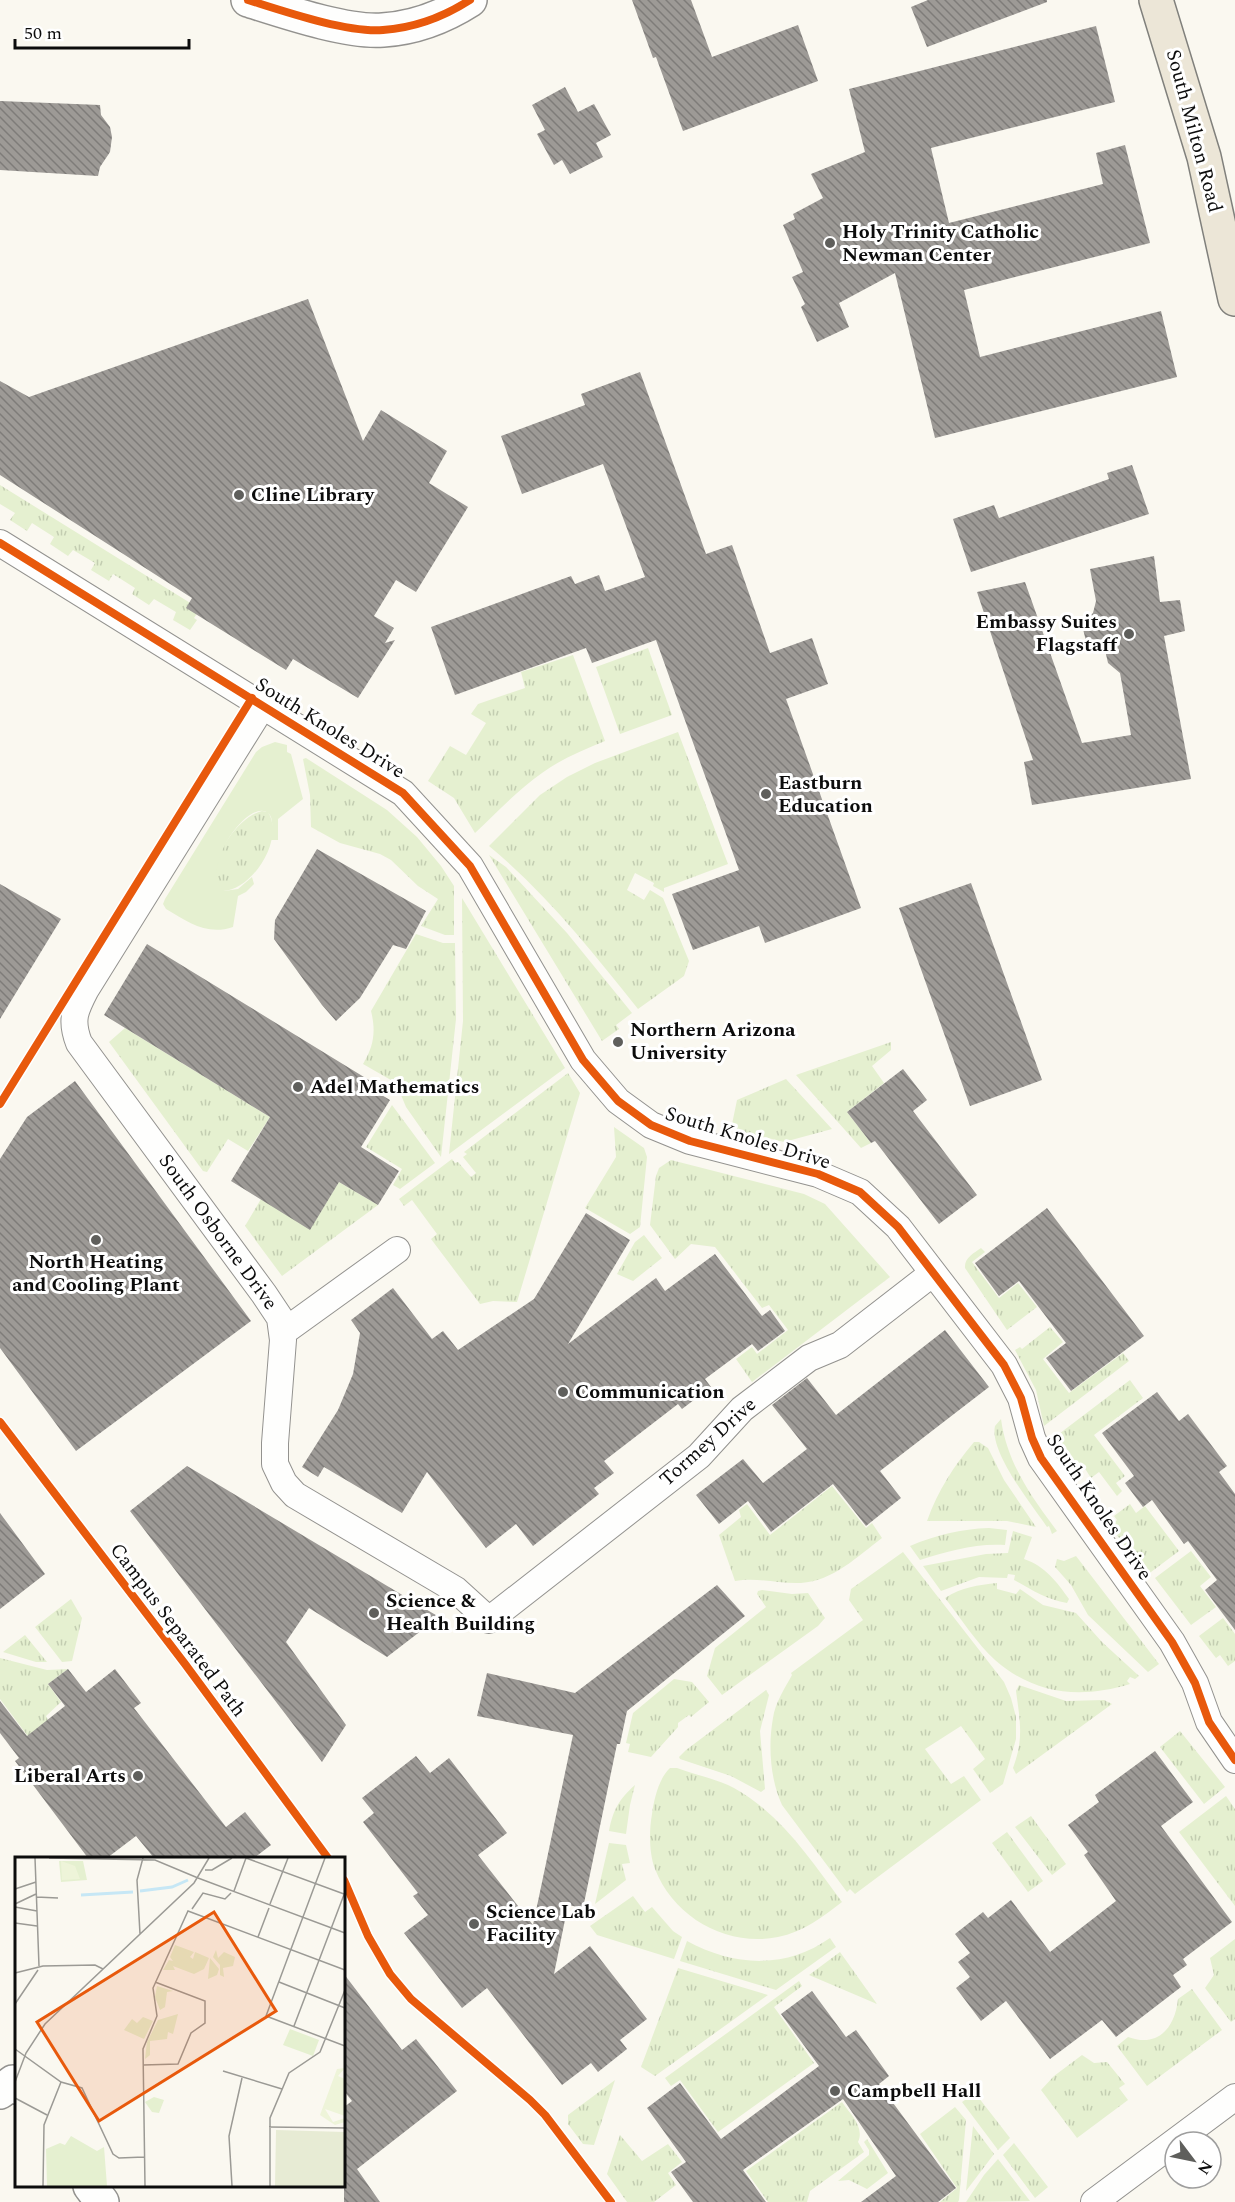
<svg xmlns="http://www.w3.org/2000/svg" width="1235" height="2202" viewBox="0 0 1235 2202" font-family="Spectral,serif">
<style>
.grass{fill:url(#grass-tufts)}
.park{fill:#e5f0d0}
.building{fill:url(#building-back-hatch)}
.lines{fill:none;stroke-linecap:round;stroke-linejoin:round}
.minor-casing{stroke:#93928f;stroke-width:28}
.tertiary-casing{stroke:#93928f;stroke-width:36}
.primary-casing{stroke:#80807c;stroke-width:36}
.minor{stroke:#fefefd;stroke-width:26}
.tertiary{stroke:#fefefd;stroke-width:33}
.primary{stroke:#ece6d7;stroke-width:33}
.cycleway-casing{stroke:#fff;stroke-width:11}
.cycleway{stroke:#e8590c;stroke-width:8}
.poi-dot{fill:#5f5f5c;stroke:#fff;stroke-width:2}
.labels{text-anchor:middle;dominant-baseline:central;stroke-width:6;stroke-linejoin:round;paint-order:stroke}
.street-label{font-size:20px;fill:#0c0c0c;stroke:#fff}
.poi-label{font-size:20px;font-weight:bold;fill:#0c0c0c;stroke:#fff;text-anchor:start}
.inset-river{fill:none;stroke:#c6e7f5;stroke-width:3}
.inset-road{fill:none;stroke:#9b9a95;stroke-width:1.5}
.view{fill:#e8590c;fill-opacity:0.15;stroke:#e8590c;stroke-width:3}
.inset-edge{fill:none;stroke:#0c0c0c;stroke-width:3}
</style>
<defs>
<pattern id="grass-tufts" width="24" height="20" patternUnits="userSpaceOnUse" patternTransform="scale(1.5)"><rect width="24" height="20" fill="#e5f0d0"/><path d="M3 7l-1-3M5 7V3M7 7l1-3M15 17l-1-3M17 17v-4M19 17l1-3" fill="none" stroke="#c3cdb1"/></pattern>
<pattern id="building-back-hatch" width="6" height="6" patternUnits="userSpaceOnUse" patternTransform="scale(1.5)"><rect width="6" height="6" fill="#9d9a96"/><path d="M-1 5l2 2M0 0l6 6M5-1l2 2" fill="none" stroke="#7e7c79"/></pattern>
</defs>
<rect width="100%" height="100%" fill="#faf8f0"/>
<!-- grass -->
<path class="grass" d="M0,485L200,609L194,618L197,620L190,630L173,620L176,612L154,599L149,605L132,594L135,588L113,574L109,581L91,570L95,563L73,550L68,556L50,544L54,537L32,523L27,531L10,520L15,513L0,504Z
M648,648L672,715L620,734L596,667Z
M573,655L605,741C583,750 561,759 542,773C518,790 497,812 475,833L454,798L428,781L450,746L466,755L486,723L471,714L478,704L525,688L521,672Z
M678,732L728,864L664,888V892L653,886L654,883L635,873L627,890L644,900L650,890L663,898L689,961L684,976L638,1009C592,951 546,893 489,846L540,795L567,777L595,763Z
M306,758L387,810L417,837L441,866L454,886V935H445L421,926L438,899L418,886L391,860L380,854L340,843L311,827L310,795L303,759Z
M262,811L268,812C285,838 253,890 223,891C200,869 237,816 262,811Z
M489,855L506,867L567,933L632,1013L616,1025L619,1029L602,1041Z
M462,898L565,1068L449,1154L463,1021Z
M416,934L443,943H455L456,1019L441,1157L406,1107L396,1083L363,1064C374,1046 376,1031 371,1011Z
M125,1028L270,1117L248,1151L228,1139L207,1172L203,1171L109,1042Z
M891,1042V1050L872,1066L884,1083L847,1112L871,1143L861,1148L796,1075Z
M568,1073L580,1093L517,1302L493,1301L480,1304L431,1239L437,1234L412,1200L404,1206L399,1199L452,1159L455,1163L458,1162L471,1177L476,1173L463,1157L467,1154L464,1152Z
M786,1079L832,1129L784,1142L731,1129L737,1100Z
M392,1105L435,1163L400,1189L393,1185L402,1169L366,1147Z
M614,1127L644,1148L647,1157L640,1227L630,1234L585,1208L616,1157Z
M671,1160L804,1194L825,1204L890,1277L752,1382L736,1359L752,1347L757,1354L788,1330L769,1305L762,1308L715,1247L691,1244L675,1259L650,1225L656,1176L659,1168Z
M339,1182L378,1205L282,1276L245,1226L261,1199L310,1229Z
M644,1235L662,1258L633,1281L617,1274L635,1242Z
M981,1248L985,1252L972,1262L999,1298L1018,1283L1037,1307L1007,1330L965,1268C964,1258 974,1253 981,1248Z
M1050,1327L1063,1342L1043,1359L1069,1393L1123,1353L1129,1361L1044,1426L1036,1390L1015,1350L1020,1347L1022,1349Z
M1130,1380L1143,1398L1094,1435L1125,1476L1116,1483L1122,1491L1117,1496L1099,1472L1091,1478L1084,1467L1076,1472L1051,1440Z
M1001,1419C1007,1463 1031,1496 1057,1531L1052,1534L1049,1526L1047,1527C1032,1505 989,1452 995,1426Z
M974,1442H979L988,1448L1004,1480L1036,1527L1007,1521H927C938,1490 954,1466 974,1442Z
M832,1486L866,1528L872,1523L882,1538C858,1556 833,1581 801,1583C777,1584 758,1577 735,1581L719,1535L741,1517L739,1510L747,1504L770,1535Z
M1130,1504L1136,1513L1145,1506L1179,1551L1147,1575L1110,1526L1117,1520L1114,1516Z
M989,1528L1007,1530L1005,1545C976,1543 948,1551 920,1560L910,1546C936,1535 961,1529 989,1528Z
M1013,1531L1032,1537L1024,1559C1045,1566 1057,1582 1069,1599L1067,1603C1047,1600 1032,1590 1014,1580L1015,1575L1008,1574L1007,1578L979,1577L941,1591L923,1566L986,1554L1008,1553Z
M1191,1551L1211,1577L1200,1586L1216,1607L1191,1625L1155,1578Z
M903,1552L1004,1682L1011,1698L1016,1717V1739L1003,1784L990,1793L973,1769L985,1759L961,1726L925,1749L951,1784L964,1776L981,1800L855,1894L850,1889L847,1892L782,1805C770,1779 768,1745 773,1718C775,1703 785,1688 792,1675L791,1673L863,1620L849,1600L851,1589Z
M1076,1556L1159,1664L1148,1672L1088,1615L1071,1585L1055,1567L1057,1559L1064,1561Z
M997,1583V1589L1016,1594L1020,1589L1043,1605L1076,1613L1102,1642L1139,1676L1135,1679L1130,1677L1127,1681L1130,1684C1081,1699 1035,1695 995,1660C977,1644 960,1617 945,1598C962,1587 978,1585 997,1583Z
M762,1590L792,1594L808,1593L825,1618L818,1626L722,1695L707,1676L715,1648L766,1607L757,1594L758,1591Z
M71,1599L82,1618L72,1661L62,1662L35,1627Z
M1223,1618L1235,1634V1661L1228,1666L1220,1655L1216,1658L1199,1636Z
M25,1635L47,1662H36L3,1652Z
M0,1658L47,1670L68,1669L48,1684L61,1702L46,1716L52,1728L33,1743L0,1699Z
M674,1679L692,1682L709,1702L691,1717L689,1715L678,1723V1727L651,1757L628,1752L630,1744L626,1743L633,1713Z
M1019,1685L1066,1701L1104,1700L1112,1704L1016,1774L1013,1768C1024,1739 1020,1721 1016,1691Z
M766,1690L769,1695L760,1731L765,1789L761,1792L731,1776L680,1759L679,1757L686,1750Z
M1180,1731L1225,1787L1204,1804L1160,1747Z
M670,1768H677C696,1775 717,1779 734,1788C781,1814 811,1860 842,1902C823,1917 803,1932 778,1937C727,1947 674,1918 655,1869C649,1853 649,1831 652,1814C654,1799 659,1778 670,1768Z
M635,1785L630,1805L626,1834L609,1831C613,1810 619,1799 635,1785Z
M1226,1796L1235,1809V1906L1179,1832Z
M1031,1816L1066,1864L1052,1875L1015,1827Z
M1007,1832L1043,1881L1028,1892L992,1843Z
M609,1843L626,1845L630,1863L622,1864L626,1880L595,1904Z
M633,1896L645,1912L652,1907L673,1931L682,1937L674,1959L597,1935L590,1926Z
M830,1938L836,1947L776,1990L680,1961L687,1941C733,1966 785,1970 830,1938Z
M1235,1939V2019L1231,2022L1205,1988L1214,1975L1210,1958Z
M840,1952L877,2004L809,1975Z
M678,1968L768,1995L655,2076L641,2067Z
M799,1981L802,1986L774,2007L814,2063L718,2132L680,2080L671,2086L665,2078Z
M1192,1989L1222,2030L1147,2086L1117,2046L1128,2037C1158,2048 1175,2028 1178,1999Z
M1082,2055L1094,2063L1107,2062L1125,2084L1119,2088L1128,2100L1077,2138L1041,2090L1054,2076Z
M615,2080L594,2145L583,2144L568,2124V2115Z
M975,2093L1010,2138L998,2150L962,2102Z
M842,2102C850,2114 865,2127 858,2142L864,2152L810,2191L807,2202H768L746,2171Z
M955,2107L966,2120L959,2200L958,2202H940L957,2188L920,2134Z
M973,2126L994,2154L966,2191Z
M620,2135L642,2161L668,2144L682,2162L668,2173L676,2185L654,2202H627L607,2174Z
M867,2139L888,2173L867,2189L849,2180L838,2181L869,2155V2150L864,2142Z
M1014,2143L1048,2187L1035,2198L1003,2155Z
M998,2159L1030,2201L966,2202L984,2175Z"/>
<!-- park -->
<path class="park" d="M275,742L287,745V752L291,754L303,799L278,819V840H271C271,833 275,818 268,813C249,797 198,869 224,891L238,889L252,877L254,884L246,892L238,896L233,927C207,936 188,922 166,909L163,904L165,899L256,752L262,747Z"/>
<!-- building -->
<path class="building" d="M632,0H691L712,57L798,25L818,81L683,131L656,57L653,58Z
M928,0H1047V2L927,47L911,7Z
M1096,26L1115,102L931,148L949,223L1103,184L1096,153L1125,145L1150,243L964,290L980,357L1161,311L1177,377L935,438L895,273L839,303L849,327L817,342L801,307L805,304L792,277L803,272L783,225L795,219L793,214L823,198L811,174L865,152L849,89Z
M565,87L578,112L594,104L611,135L596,143L603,157L570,174L562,160L554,165L537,134L545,130L532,105Z
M0,101L100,105L101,115L110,127L112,137L110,152L100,167L98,176L0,170Z
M308,299L363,441L381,410L447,451L429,483L468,507L416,592L396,580L374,616L394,628L385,643L395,640L358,698L293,659L286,670L186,608L192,598L0,475V381L29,397Z
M640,372L706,554L732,545L770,653L812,638L828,684L786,699L861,908L765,943L759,926L693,950L672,894L739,870L656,640L592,663L586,648L455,695L431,627L571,576L575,584L599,575L605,591L645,577L603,464L522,494L501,436L585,405L581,394Z
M1132,465L1149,514L971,572L953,519L994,505L999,518L1109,479L1107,473Z
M1154,556L1160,602L1180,600L1185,631L1164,636L1191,779L1032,805L1024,762L1033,760L977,592L1025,582L1082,743L1131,735L1120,673L1108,663L1105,650L1087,645L1082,625L1084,620L1093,613L1096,601L1090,569Z
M317,849L426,911L406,949L393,945L360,998L336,1021L322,1005L274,939L275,920Z
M971,883L1042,1080L970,1106L899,908Z
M0,884L61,919L0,1019Z
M147,944L377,1085L373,1090L390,1100L361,1147L399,1171L378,1205L339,1182L310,1230L231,1181L270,1117L104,1015Z
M903,1069L927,1100L913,1111L977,1195L939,1224L875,1141L871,1143L847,1112Z
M75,1081L251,1321L76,1451L0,1348V1159L27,1117Z
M1047,1208L1144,1336L1071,1391L1046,1358L1066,1343L1019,1281L999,1296L975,1263Z
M586,1213L630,1240L568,1344L656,1278L665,1291L715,1254L762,1316L770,1310L785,1331L758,1351L752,1344L705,1379L711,1387L682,1409L678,1404L604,1461L614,1473L594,1488L599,1494L533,1546L516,1524L486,1548L427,1472L402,1513L324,1467L318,1477L302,1467L338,1410L353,1374L360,1333L351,1320L393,1288L432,1339L443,1331L458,1350L534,1299Z
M945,1330L989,1387L880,1471L901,1498L866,1526L833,1484L771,1532L748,1501L719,1524L696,1495L743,1459L763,1483L807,1449L772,1405L807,1378L836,1415Z
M1157,1392L1179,1421L1188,1414L1227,1466L1219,1472L1235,1494V1630L1205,1590L1217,1580L1188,1541L1184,1544L1152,1500L1143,1507L1125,1483L1134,1476L1102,1433Z
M187,1466L439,1617L387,1657L309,1608L286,1642L346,1725L322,1762L130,1511Z
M0,1513L45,1574L0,1609Z
M717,1585L745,1616L627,1711L620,1744H617L583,1908L568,1905L554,1974L590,1946L647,2019L620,2040L627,2049L598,2072L591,2063L562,2085L487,1988L462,2008L404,1933L428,1915L413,1896L418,1893L363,1822L374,1813L362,1798L416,1756L430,1773L449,1758L507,1833L478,1855L533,1925L573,1735L477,1716L487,1673L575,1693Z
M68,1669L86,1692L115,1669L141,1703L134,1708L226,1827L245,1812L271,1845L254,1858H154L136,1836L107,1858H88L15,1761L19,1758L0,1733V1701L27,1736L65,1706L48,1684Z
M1155,1751L1193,1802L1161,1826L1232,1922L1183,1959L1187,1965L1173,1975L1181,1987L1116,2037L1102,2020L1050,2059L1006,2001L981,2021L956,1988L970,1977L958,1962L970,1953L955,1934L983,1912L988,1918L1011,1900L1050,1952L1116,1901L1084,1855L1088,1852L1068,1825L1099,1802L1095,1795Z
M344,1974L402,2050L416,2039L457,2091L357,2169L380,2202H344V2107L352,2101L344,2091Z
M812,1991L846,2037L856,2030L889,2076L879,2084L956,2188L938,2202H861L896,2176L843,2099L743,2170L766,2202H693L671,2172L686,2162L647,2108L680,2083L721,2139L819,2066L781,2014Z"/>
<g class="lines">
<defs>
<path id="minor" d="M0,543L403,793L470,866L583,1060L618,1101L651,1125L690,1141L818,1174L860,1192L898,1227L1004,1365L1021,1398L1032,1438L1041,1458L1172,1642L1195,1683L1209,1722L1235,1760
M263,705L86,989C75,1010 70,1020 79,1043L264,1294L280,1318L283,1340L275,1443V1464L284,1483L295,1495L456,1590L489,1620L699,1456L742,1409L809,1358L840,1345L933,1273
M282,1333L397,1250
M1094,2202L1235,2097"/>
<path id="tertiary" d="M248,0C283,11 347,33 383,30C414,28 445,16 470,0
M0,2092L13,2082L16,2087
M90,2186L102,2202"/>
<path id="primary" d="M1156,0L1204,157L1235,299"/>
</defs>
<!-- minor casing -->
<use href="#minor" class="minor-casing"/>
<!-- tertiary casing -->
<use href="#tertiary" class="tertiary-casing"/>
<!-- primary casing -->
<use href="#primary" class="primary-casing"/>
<!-- minor -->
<use href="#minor" class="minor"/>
<!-- tertiary -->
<use href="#tertiary" class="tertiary"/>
<!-- primary -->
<use href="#primary" class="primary"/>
<defs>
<path id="cycleway" d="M248,0C283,11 347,33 383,30C414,28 445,16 470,0
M0,543L403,793L470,866L583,1060L618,1101L651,1125L690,1141L818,1174L860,1192L898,1227L1004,1365L1021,1398L1032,1438L1041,1458L1172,1642L1195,1683L1209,1722L1235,1760
M0,1104L252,698
M0,1422L185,1664L328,1858
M344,1880L368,1936L390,1974L411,1999L530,2100L545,2115L611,2202"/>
</defs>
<!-- cycleway casing -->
<use href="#cycleway" class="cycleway-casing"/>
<!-- cycleway -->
<use href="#cycleway" class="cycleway"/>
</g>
<!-- markers -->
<g class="poi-dot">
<circle cx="830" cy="243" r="6"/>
<circle cx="239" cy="495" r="6"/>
<circle cx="1129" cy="634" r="6"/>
<circle cx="766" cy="794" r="6"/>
<circle cx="618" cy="1042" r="6"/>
<circle cx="298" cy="1087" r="6"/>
<circle cx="96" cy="1240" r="6"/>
<circle cx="563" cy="1392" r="6"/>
<circle cx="374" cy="1613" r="6"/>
<circle cx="138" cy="1776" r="6"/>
<circle cx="474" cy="1924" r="6"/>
<circle cx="835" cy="2091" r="6"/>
</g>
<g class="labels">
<!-- street labels -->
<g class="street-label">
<text transform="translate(1194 131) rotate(75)">South Milton Road</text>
<text transform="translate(330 728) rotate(32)">South Knoles Drive</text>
<text transform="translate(748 1138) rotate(17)">South Knoles Drive</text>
<text transform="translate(218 1232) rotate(54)">South Osborne Drive</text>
<text transform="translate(708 1442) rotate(-42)">Tormey Drive</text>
<text transform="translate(1099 1507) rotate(56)">South Knoles Drive</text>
<text transform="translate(178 1630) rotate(53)">Campus Separated Path</text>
</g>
<!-- poi labels -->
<g class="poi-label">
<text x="842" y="232">Holy Trinity Catholic<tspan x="842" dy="23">Newman Center</tspan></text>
<text x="251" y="495">Cline Library</text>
<text x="1117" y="622" text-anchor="end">Embassy Suites<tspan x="1117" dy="23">Flagstaff</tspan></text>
<text x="778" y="783">Eastburn<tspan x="778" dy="23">Education</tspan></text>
<text x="630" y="1030">Northern Arizona<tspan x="630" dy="23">University</tspan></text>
<text x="310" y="1087">Adel Mathematics</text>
<text x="96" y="1262" text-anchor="middle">North Heating<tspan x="96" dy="23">and Cooling Plant</tspan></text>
<text x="575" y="1392">Communication</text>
<text x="386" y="1601">Science &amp;<tspan x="386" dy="23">Health Building</tspan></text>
<text x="126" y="1776" text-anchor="end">Liberal Arts</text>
<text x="486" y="1912">Science Lab<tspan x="486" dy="23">Facility</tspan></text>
<text x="847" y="2091">Campbell Hall</text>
</g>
</g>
<!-- overview -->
<g transform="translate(15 1857)">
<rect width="330" height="330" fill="#faf8f0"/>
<path d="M160,88L179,95L175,100L178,102L180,95L194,101L189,112L179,117L158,109L160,113H148L154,103L158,104L155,100ZM201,93L203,101L209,95L220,100L218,109L208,111L209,120L205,118V108L198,100ZM195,101L204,112L202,118L193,122ZM142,129L158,134L152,135L150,150L145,153L140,140ZM163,157L158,177L153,175L152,182L135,184V198L130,202L132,185L143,163ZM128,160L138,164L129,182L109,173L117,162L122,166ZM139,240L149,243L144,256L137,255L130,245Z" fill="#e5f0d0"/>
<path d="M261,273L330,275V329H260Z" fill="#e7ebd4"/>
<path d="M44,4H68L72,23L46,25ZM275,172L304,183L298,199L268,188ZM56,279L82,294L89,290L92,329H32L31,292L45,286L50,288Z" fill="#e5f0d0"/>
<path d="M46,4L60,9L65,22L47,23ZM330,211L323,219L330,222V259L310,252L318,265L330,261V265L320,268L305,258L322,212Z" fill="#eef4d9"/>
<path class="inset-river" d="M125,34L157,30L173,23M66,38L118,35"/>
<path class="inset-road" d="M20,1L24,109M34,1L140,3L183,21M231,1L329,37M310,1L251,159L330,189M190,13H197L217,1M183,21L330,76M0,32L21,25M219,34L231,1M21,40L43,41M0,47L21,37M255,47L273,1M0,50L22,54M177,52L188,36L210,42L216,36M0,66L22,69M125,77L122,23L128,1M243,80L254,51M0,116L28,109L80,108L88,112M264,125L330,151M0,147L23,113M279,169L330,35M0,192L46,225L67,231L98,297L104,301L129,300M128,208L163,207L176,176L190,166V144L140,125M208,214L267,232M0,225L11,196L30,167L179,26L194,1M0,241L32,258M254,270L330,271M28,329L29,268L46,225M130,329L128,192L142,159L138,131L173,54L330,113M217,329L214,279L227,221M255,329V261L274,216L305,195L330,133"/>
<path class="view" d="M199,55L261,154L84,264L22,165Z"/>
<rect width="330" height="330" class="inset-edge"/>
</g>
<!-- north arrow -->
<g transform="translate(1193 2160) rotate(122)"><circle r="28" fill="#ffffff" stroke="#9e9e9e" stroke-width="1.5"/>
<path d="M0-4.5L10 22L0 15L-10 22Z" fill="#5f5f5c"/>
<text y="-9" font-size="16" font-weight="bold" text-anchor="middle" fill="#0c0c0c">N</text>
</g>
<!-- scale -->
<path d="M15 39v9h174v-9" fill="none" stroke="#0c0c0c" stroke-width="3"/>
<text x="24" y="39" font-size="18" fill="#0c0c0c" stroke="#ffffff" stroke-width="4.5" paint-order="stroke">50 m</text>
</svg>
